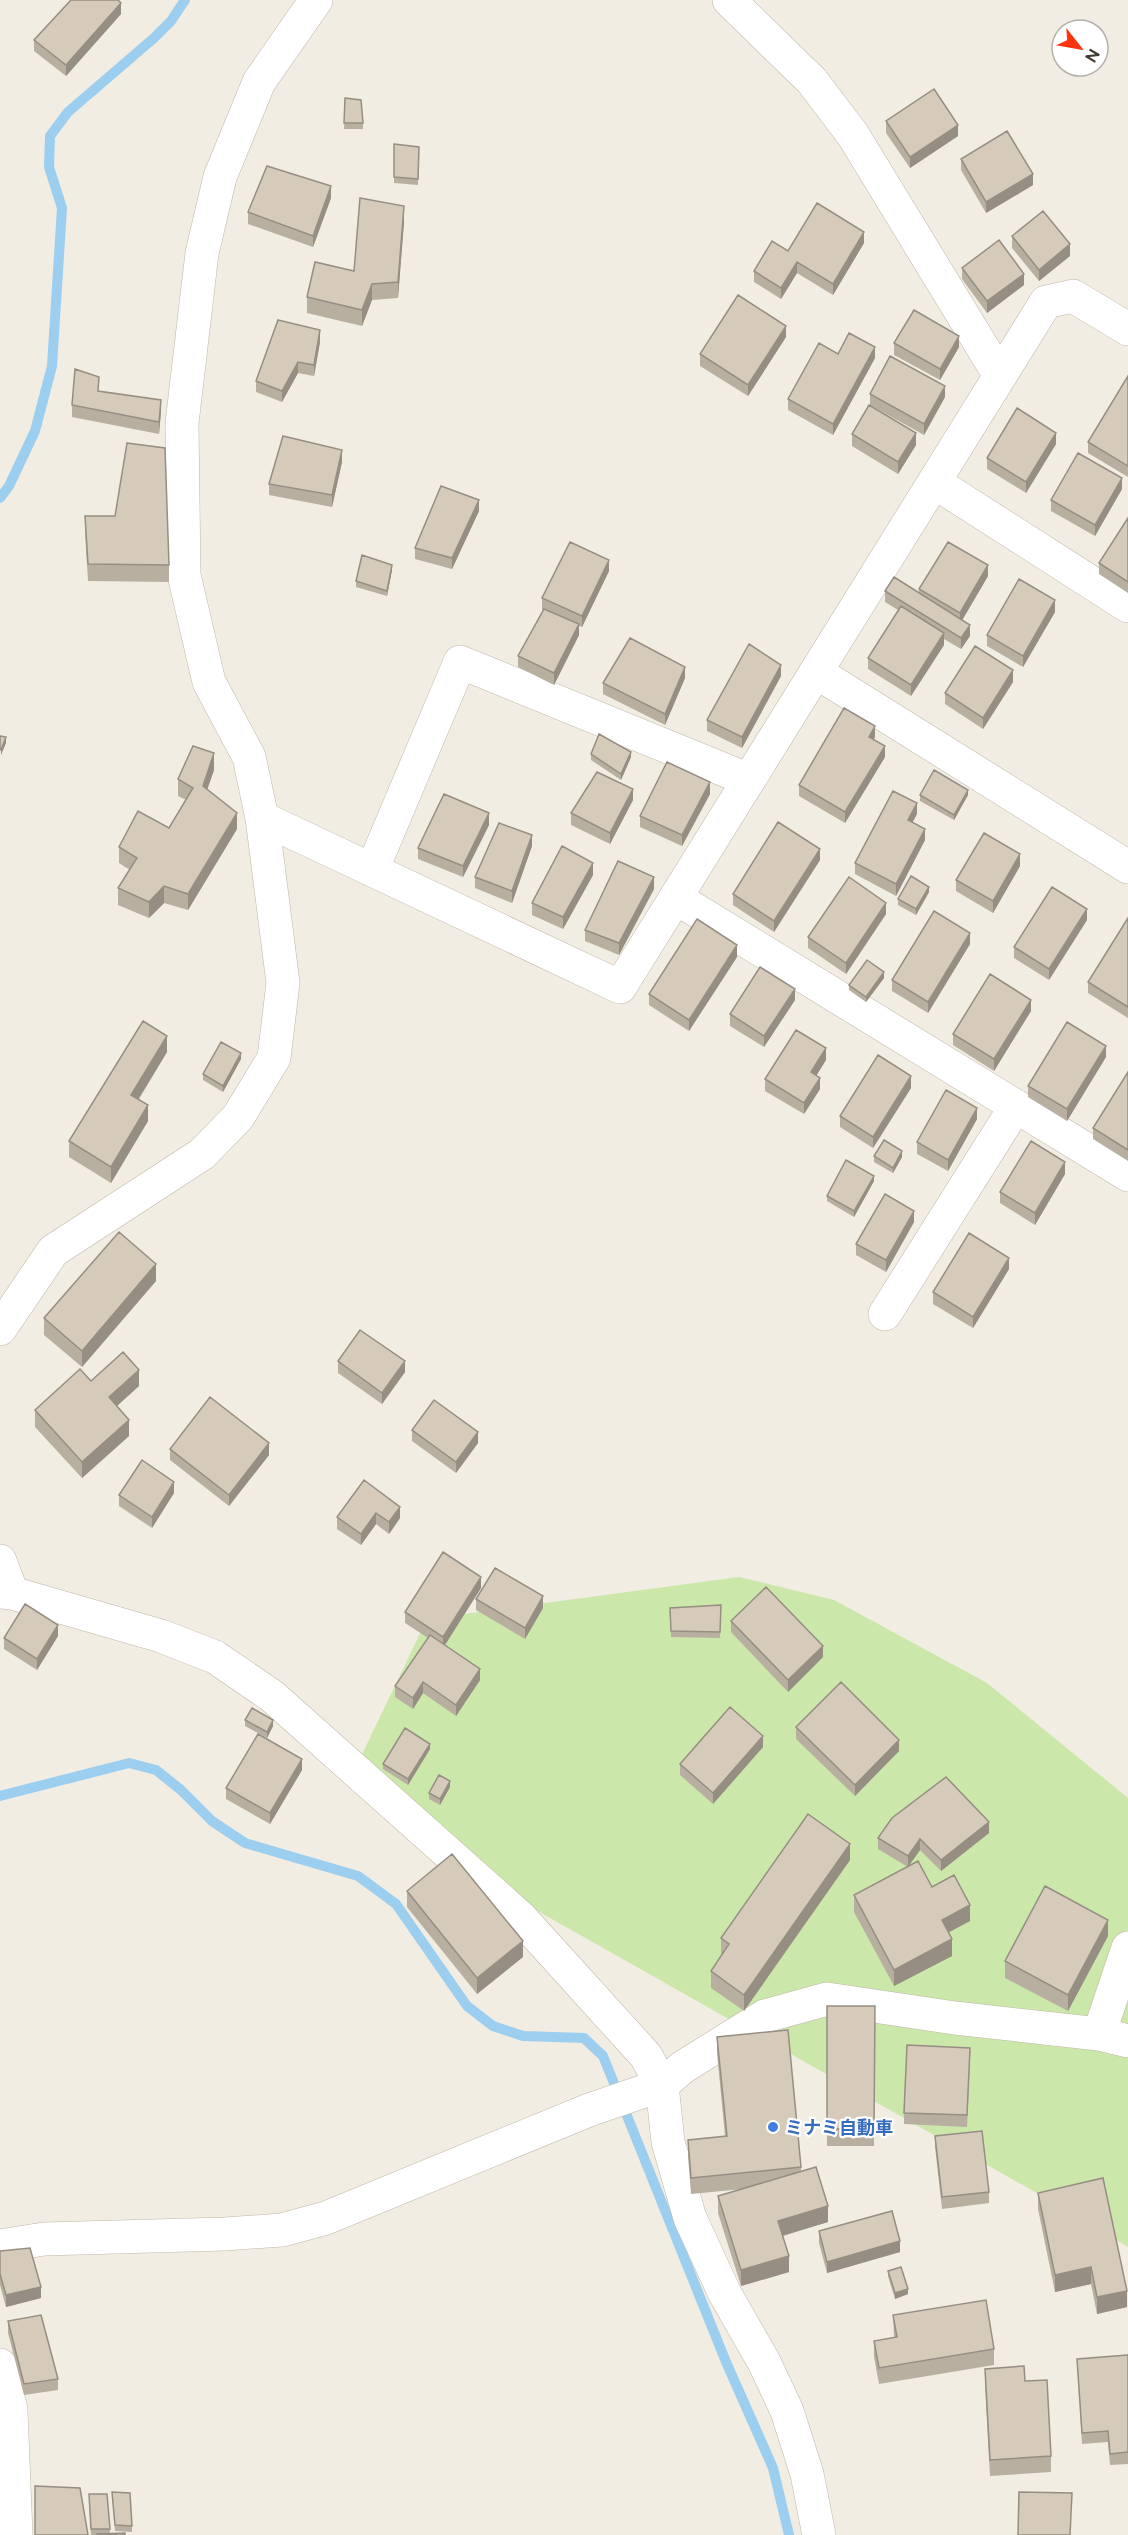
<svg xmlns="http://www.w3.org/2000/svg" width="1128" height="2535" viewBox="0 0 1128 2535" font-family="Raleway,'Noto Sans JP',sans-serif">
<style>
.green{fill:#cbe7aa}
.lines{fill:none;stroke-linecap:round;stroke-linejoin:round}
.stream{stroke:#9ccef0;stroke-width:10}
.minor-casing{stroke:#c0b7a8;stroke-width:34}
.minor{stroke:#fff;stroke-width:33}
.wall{fill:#b8afa1}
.shaded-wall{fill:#968e83}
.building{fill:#d6cbbb;stroke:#968e83;stroke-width:1.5}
.shop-dot{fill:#3f7fe0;stroke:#fff;stroke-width:2}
.labels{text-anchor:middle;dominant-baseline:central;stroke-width:4.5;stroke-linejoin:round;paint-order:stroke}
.shop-label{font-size:18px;font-weight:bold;fill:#366cbe;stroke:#fff;text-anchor:start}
</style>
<rect width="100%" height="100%" fill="#f1ede2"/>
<!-- green -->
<path class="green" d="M739,1577L834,1600L987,1683L1128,1798V2247L1042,2196L520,1901L355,1769L427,1619Z"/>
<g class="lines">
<!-- stream -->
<path class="stream" d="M0,498L9,486L35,431L52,366L62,208L49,167L50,136L68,112L154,38L171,21L185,0
M0,1796L129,1763L156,1770L181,1790L212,1821L245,1843L358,1876L396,1904L467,2006L493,2026L523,2036L584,2038L603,2056L726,2362L773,2468L789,2535"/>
<defs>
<path id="minor" d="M729,0L812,81L853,135L1000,376
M934,482L1128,606
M816,672L1128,867
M262,818L620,987L1046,302L1073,296L1128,329
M372,870L460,662L749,780
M676,898L1128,1175
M885,1314L1016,1106
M0,1329L53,1251L202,1154L238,1117L274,1058L283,983L262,818L249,757L209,682L184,575L182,423L202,253L220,177L259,82L316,0
M0,1561L12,1593
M0,1592L12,1593L161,1636L215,1657L272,1696L521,1918L646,2056L662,2085L668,2142L690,2218L724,2292L764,2362L787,2411L807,2474L819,2535
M1099,2034L1128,1948
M0,2246L44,2239L225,2234L282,2230L326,2218L589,2110L662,2085L683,2067L765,2016L827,1999L955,2018L1099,2034L1128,2041
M0,2365L11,2410L16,2535"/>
</defs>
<!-- minor casing -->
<use href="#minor" class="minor-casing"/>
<!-- minor -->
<use href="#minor" class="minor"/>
</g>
<!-- wall -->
<path class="wall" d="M121,14L66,76L34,51V40Z
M345,98L363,123V129H344Z
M886,121L958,136L910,168L886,133Z
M394,144L419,147L418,185L394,183Z
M961,159L1033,185L986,213L961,170Z
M331,198L313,247L248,224V212Z
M404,222L398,298L372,300L362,326L307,313V297L354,271Z
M1012,236L1070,256L1039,281L1012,248Z
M864,243L833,295L797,273L781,299L754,282V271L788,251Z
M962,268L1024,285L987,313L962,279Z
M786,337L748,396L700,366V354Z
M320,342L314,376L298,373L282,402L256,392V381Z
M894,343L959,347L940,380L894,355Z
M838,354L875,358L833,435L788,410V399Z
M1128,376V477L1088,453V442Z
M870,394L945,397L924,435L870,405Z
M72,405L161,411L159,434L72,417Z
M852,434L916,445L898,474L852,446Z
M1056,444L1026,493L987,469V458Z
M342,462L332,507L269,495V484Z
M1122,489L1095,536L1051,511V500Z
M479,511L452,569L415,559V548Z
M85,516L169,565V582L88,581L85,532Z
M1128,518V593L1099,574V563Z
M392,570L387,596L356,587V581Z
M609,571L582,627L579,626V635L554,685L518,667V656L543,610H542V598Z
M988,576L962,620L970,636L961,649L944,639V645L911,696L868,669V658L898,610L885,602V591L919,593V589Z
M1055,612L1023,667L987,646V635Z
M781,676L742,748L707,731V720Z
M685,678L665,725L603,694V683Z
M1013,682L983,729L945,704V693Z
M875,737L874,740L885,757L845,823L799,796V785Z
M591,754L631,757L621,780L591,760Z
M214,770L207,789L237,829L188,910L164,903L149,918L118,905V888L130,870L119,863V847L169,828L186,800L178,796V779Z
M710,794L682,846L640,827V816Z
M920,795H968L954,820L920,801Z
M633,800L610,844L571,825V813Z
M917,814L912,822L925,840L896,896L855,874V863Z
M489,825L463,877L418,859V848Z
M532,846L512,903L475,888V877Z
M820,860L774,932L733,905V894Z
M1020,866L993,913L956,891V880Z
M593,875L563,929L532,915V903Z
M654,889L619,955L585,941V930Z
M929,892L916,915L898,905V899Z
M886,914L846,974L808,948V937Z
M1128,918V1018L1088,993V982Z
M1087,920L1049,980L1014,958V947Z
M970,944L928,1013L892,991V980Z
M737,957L689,1031L649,1005V994Z
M884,978L866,1002L849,990V985Z
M795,1000L764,1047L730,1026V1014Z
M1031,1011L994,1071L953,1045V1034Z
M167,1052L139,1099L148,1121L111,1183L69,1157V1141Z
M1106,1057L1067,1121L1028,1097V1086Z
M241,1059L223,1092L203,1080V1074Z
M826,1060L816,1076L820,1089L804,1114L765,1091V1079Z
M1128,1072V1161L1093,1139V1128Z
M911,1088L873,1148L840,1127V1116Z
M977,1119L948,1171L917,1154V1142Z
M874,1156L902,1157L893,1173L874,1162Z
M1065,1174L1035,1225L1000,1203V1192Z
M874,1181L854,1217L827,1201V1196Z
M914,1222L886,1272L856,1255V1244Z
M1009,1269L973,1328L933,1304V1292Z
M156,1281L82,1367L44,1335V1318Z
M338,1361L405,1372L382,1404L338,1373Z
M91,1381L139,1386L117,1406L129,1436L82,1478L35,1427V1410Z
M412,1430L478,1443L456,1473L412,1441Z
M170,1449L269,1455L229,1506L170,1460Z
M364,1480L400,1518L389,1534L376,1524L361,1545L337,1529V1517Z
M174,1493L152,1528L119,1506V1495Z
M481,1588L445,1645L480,1680L456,1716L423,1693L413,1709L395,1697V1686L428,1638L405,1623V1612Z
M476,1599L543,1608L525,1639L476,1610Z
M721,1605L720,1638L671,1637L670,1608Z
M731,1621L823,1657L788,1692L731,1632Z
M58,1636L37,1670L4,1649V1638Z
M245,1720L273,1726L267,1738L245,1726Z
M796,1727L899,1751L855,1796L796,1739Z
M763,1747L713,1804L680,1775V1764Z
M430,1749L408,1785L383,1769V1764Z
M302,1770L270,1824L226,1799V1788Z
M450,1787L440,1805L429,1799V1793Z
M989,1833L941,1871L920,1850L908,1867L970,1921L948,1932L952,1956L894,1986L854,1912V1895L908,1867L878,1849V1838Z
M850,1860L744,2011L711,1988V1971L722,1955L721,1954V1938Z
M407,1891L523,1957L477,1994L407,1907Z
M1108,1936L1068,2011L1005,1978V1961Z
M827,2006H875L874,2146H827Z
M717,2037L801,2167V2171L828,2222L783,2236L789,2272L741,2286L718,2213V2196L743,2189L691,2194L688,2156V2140L725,2136L717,2053Z
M970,2060L967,2127L904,2124V2113Z
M935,2136L989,2192V2203L942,2209L935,2147Z
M1038,2193L1127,2307L1097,2314L1091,2284L1055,2292L1038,2209Z
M819,2231L900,2252L827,2273L819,2243Z
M0,2251L41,2298L6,2307L0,2285Z
M888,2271L908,2294L895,2299L888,2276Z
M893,2315L994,2349V2365L879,2384L874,2357V2341L894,2337Z
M8,2321L58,2379V2390L24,2395L8,2333Z
M1128,2355V2464L1110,2465L1108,2442L1082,2444L1077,2359Z
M985,2369L1025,2381L1051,2456V2472L990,2476L985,2385Z
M112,2492L132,2526V2532L115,2531Z
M89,2499L110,2529V2534L125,2535H91Z"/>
<!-- shaded-wall -->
<path class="shaded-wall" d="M121,3V14L66,76V65Z
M958,125V136L910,168V157Z
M1033,174V185L986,213V202Z
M331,186V198L313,247V236Z
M404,206V222L398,298V282Z
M864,232V243L833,295V284Z
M1070,244V256L1039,281V270Z
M797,262V273L781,299V288Z
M1024,274V285L987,313V301Z
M372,284V300L362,326V310Z
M786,326V337L748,396V385Z
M320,330V342L314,376V365Z
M959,336V347L940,380V369Z
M875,347V358L833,435V424Z
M298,362V373L282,402V391Z
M945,386V397L924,435V424Z
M161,400V411L159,434V422Z
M916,433V445L898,474V462Z
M1056,433V444L1026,493V482Z
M342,450V462L332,507V495Z
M1122,478V489L1095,536V525Z
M479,500V511L452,569V558Z
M609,560V571L582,627V616Z
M392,565V570L387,596V591Z
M988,565V576L960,624V613Z
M1055,600V612L1023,667V656Z
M579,624V635L554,685V673Z
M970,625V636L961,649V638Z
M944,633V645L911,696V685Z
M781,665V676L742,748V737Z
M685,667V678L665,725V714Z
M1013,670V682L983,729V718Z
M875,726V737L869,748V737Z
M6,737V743L1,755V750Z
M885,746V757L845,823V812Z
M631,752V757L621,780V774Z
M214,753V770L203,802V786Z
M710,782V794L682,846V835Z
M633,789V800L610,844V833Z
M968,790V795L954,820V815Z
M917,803V814L908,831V820Z
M237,813V829L188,910V894Z
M489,813V825L463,877V866Z
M925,829V840L896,896V884Z
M532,835V846L512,903V891Z
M820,849V860L774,932V921Z
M1020,854V866L993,913V901Z
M593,863V875L563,929V917Z
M654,877V889L619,955V943Z
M164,886V903L149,918V902Z
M929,887V892L916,915V909Z
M886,903V914L846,974V963Z
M1087,909V920L1049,980V969Z
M970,933V944L928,1013V1002Z
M737,945V957L689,1031V1020Z
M884,972V978L866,1002V997Z
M795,989V1000L764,1047V1036Z
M1031,1000V1011L994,1071V1059Z
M167,1036V1052L131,1111V1095Z
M1106,1046V1057L1067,1121V1109Z
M826,1048V1060L811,1084V1072Z
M241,1053V1059L223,1092V1086Z
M911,1076V1088L873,1148V1137Z
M820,1078V1089L804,1114V1103Z
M148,1105V1121L111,1183V1167Z
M977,1108V1119L948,1171V1160Z
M902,1151V1157L893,1173V1168Z
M1065,1162V1174L1035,1225V1213Z
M874,1176V1181L854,1217V1211Z
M914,1211V1222L886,1272V1260Z
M1009,1258V1269L973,1328V1317Z
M156,1264V1281L82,1367V1351Z
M405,1361V1372L382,1404V1393Z
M139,1370V1386L109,1413V1397Z
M129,1420V1436L82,1478V1462Z
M478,1432V1443L456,1473V1462Z
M269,1443V1455L229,1506V1495Z
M174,1482V1493L152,1528V1517Z
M400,1507V1518L389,1534V1522Z
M376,1513V1524L361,1545V1534Z
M481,1577V1588L443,1648V1637Z
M543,1596V1608L525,1639V1628Z
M58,1625V1636L37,1670V1659Z
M823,1646V1657L788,1692V1680Z
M480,1669V1680L456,1716V1705Z
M423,1682V1693L413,1709V1698Z
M273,1720V1726L267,1738V1732Z
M763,1736V1747L713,1804V1793Z
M899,1740V1751L855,1796V1785Z
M430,1744V1749L408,1785V1779Z
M302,1759V1770L270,1824V1813Z
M450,1781V1787L440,1805V1799Z
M989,1822V1833L941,1871V1860Z
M920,1839V1850L908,1867V1856Z
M850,1844V1860L744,2011V1995Z
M970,1905V1921L942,1936V1920Z
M1108,1920V1936L1068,2011V1995Z
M952,1939V1956L894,1986V1970Z
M523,1941V1957L477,1994V1978Z
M828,2206V2222L778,2237V2221Z
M900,2241V2252L827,2273V2262Z
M789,2256V2272L741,2286V2270Z
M1091,2267V2284L1055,2292V2275Z
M41,2287V2298L6,2307V2295Z
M908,2289V2294L895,2299V2293Z
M1127,2291V2307L1097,2314V2297Z"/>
<!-- building -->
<path class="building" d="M71,0H118L121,3L66,65L34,40Z
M934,89L958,125L910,157L886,121Z
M345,98L361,100L363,123H344Z
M1007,131L1033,174L986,202L961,159Z
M394,144L419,147L418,179L394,177Z
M267,166L331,186L313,236L248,212Z
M360,198L404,206L398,282L372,284L362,310L307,297L315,262L354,271Z
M817,203L864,232L833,284L797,262L781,288L754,271L772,241L788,251Z
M1043,211L1070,244L1039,270L1012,236Z
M999,240L1024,274L987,301L962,268Z
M738,295L786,326L748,385L700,354Z
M914,310L959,336L940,369L894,343Z
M278,320L320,330L314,365L298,362L282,391L256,381Z
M849,333L875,347L833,424L788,399L819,343L838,354Z
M890,356L945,386L924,424L870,394Z
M75,369L99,377L98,391L161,400L159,422L72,405Z
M1128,376V466L1088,442Z
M869,405L916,433L898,462L852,434Z
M1017,408L1056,433L1026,482L987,458Z
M283,436L342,450L332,495L269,484Z
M127,443L165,448L169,565L88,564L85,516H115Z
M1078,453L1122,478L1095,525L1051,500Z
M441,486L479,500L452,558L415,548Z
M1128,518V582L1099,563Z
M570,542L609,560L582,616L542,598Z
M948,542L988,565L960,613L919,589Z
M362,555L392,565L387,591L356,581Z
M894,577L970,625L961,638L885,591Z
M1019,579L1055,600L1023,656L987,635Z
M901,606L944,633L911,685L868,658Z
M544,609L579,624L554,673L518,656Z
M630,638L685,667L665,714L603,683Z
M749,644L781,665L742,737L707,720Z
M975,646L1013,670L983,718L945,693Z
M844,708L875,726L869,737L885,746L845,812L799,785Z
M599,734L631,752L621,774L591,754Z
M0,736L6,737L1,750L0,749Z
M193,746L214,753L203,786L237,813L188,894L164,886L149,902L118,888L137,858L119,847L138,811L169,828L193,788L178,779Z
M667,762L710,782L682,835L640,816Z
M934,770L968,790L954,815L920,795Z
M597,772L633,789L610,833L571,813Z
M893,791L917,803L908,820L925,829L896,884L855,863Z
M444,794L489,813L463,866L418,848Z
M778,822L820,849L774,921L733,894Z
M499,823L532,835L512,891L475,877Z
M984,833L1020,854L993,901L956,880Z
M562,846L593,863L563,917L532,903Z
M618,861L654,877L619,943L585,930Z
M911,876L929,887L916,909L898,899Z
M849,877L886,903L846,963L808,937Z
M1052,887L1087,909L1049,969L1014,947Z
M934,911L970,933L928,1002L892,980Z
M1128,918V1007L1088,982Z
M697,919L737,945L689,1020L649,994Z
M867,960L884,972L866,997L849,985Z
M760,967L795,989L764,1036L730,1014Z
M990,974L1031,1000L994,1059L953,1034Z
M143,1021L167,1036L131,1095L148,1105L111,1167L69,1141Z
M1067,1022L1106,1046L1067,1109L1028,1086Z
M796,1030L826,1048L811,1072L820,1078L804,1103L765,1079Z
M221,1042L241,1053L223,1086L203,1074Z
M878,1055L911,1076L873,1137L840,1116Z
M1128,1072V1150L1093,1128Z
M946,1090L977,1108L948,1160L917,1142Z
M884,1140L902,1151L893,1168L874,1156Z
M1031,1141L1065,1162L1035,1213L1000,1192Z
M846,1160L874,1176L854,1211L827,1196Z
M885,1194L914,1211L886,1260L856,1244Z
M119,1232L156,1264L82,1351L44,1318Z
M969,1233L1009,1258L973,1317L933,1292Z
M360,1330L405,1361L382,1393L338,1361Z
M123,1352L139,1370L109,1397L129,1420L82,1462L35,1410L80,1369L91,1381Z
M210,1397L269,1443L229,1495L170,1449Z
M434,1400L478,1432L456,1462L412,1430Z
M142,1460L174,1482L152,1517L119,1495Z
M364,1480L400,1507L389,1522L376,1513L361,1534L337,1517Z
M443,1552L481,1577L443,1637L405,1612Z
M495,1568L543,1596L525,1628L476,1599Z
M766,1587L823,1646L788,1680L731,1621Z
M25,1604L58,1625L37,1659L4,1638Z
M721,1605L720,1632L671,1631L670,1608Z
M430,1635L480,1669L456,1705L423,1682L413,1698L395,1686Z
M841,1682L899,1740L855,1785L796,1727Z
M730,1707L763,1736L713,1793L680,1764Z
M252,1708L273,1720L267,1732L245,1720Z
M405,1728L430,1744L408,1779L383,1764Z
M258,1734L302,1759L270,1813L226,1788Z
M439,1775L450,1781L440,1799L429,1793Z
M946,1777L989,1822L941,1860L920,1839L908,1856L878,1838L892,1818Z
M808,1814L850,1844L744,1995L711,1971L729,1944L721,1938Z
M452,1854L523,1941L477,1978L407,1891Z
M918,1861L932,1887L954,1875L970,1905L942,1920L952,1939L894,1970L854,1895Z
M1045,1886L1108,1920L1068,1995L1005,1961Z
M827,2006H875L874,2129H827Z
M788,2030L801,2167L691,2178L688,2140L727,2136L717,2037Z
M907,2045L970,2048L967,2115L904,2113Z
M982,2131L989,2192L942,2197L935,2136Z
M816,2167L828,2206L778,2221L789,2256L741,2270L718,2196Z
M1103,2178L1127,2291L1097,2297L1091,2267L1055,2275L1038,2193Z
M892,2211L900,2241L827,2262L819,2231Z
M30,2248L41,2287L6,2295L0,2274V2251Z
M901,2267L908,2289L895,2293L888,2271Z
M986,2300L994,2349L879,2368L874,2341L897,2337L893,2315Z
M41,2315L58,2379L24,2384L8,2321Z
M1128,2355V2452L1110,2454L1108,2431L1082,2433L1077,2359Z
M1024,2366L1025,2381L1047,2380L1051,2456L990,2460L985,2369Z
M35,2486L80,2488L88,2535H35Z
M112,2492L130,2493L132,2526L115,2525Z
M1019,2492L1072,2493L1070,2535H1018Z
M89,2494H107L110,2529H91Z
M125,2533V2535H97V2534Z"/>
<!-- markers -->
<circle class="shop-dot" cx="773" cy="2127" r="6"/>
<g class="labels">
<!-- shop labels -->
<g class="shop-label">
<text x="785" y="2127">ミナミ自動車</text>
</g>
</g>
<!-- north arrow -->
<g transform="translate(1080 48) rotate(121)"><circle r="28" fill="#ffffff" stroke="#b4b1ad" stroke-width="1.5"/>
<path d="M0-4.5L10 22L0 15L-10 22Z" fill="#fc330f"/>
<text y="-9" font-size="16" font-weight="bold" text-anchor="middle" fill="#433c33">N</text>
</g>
</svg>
